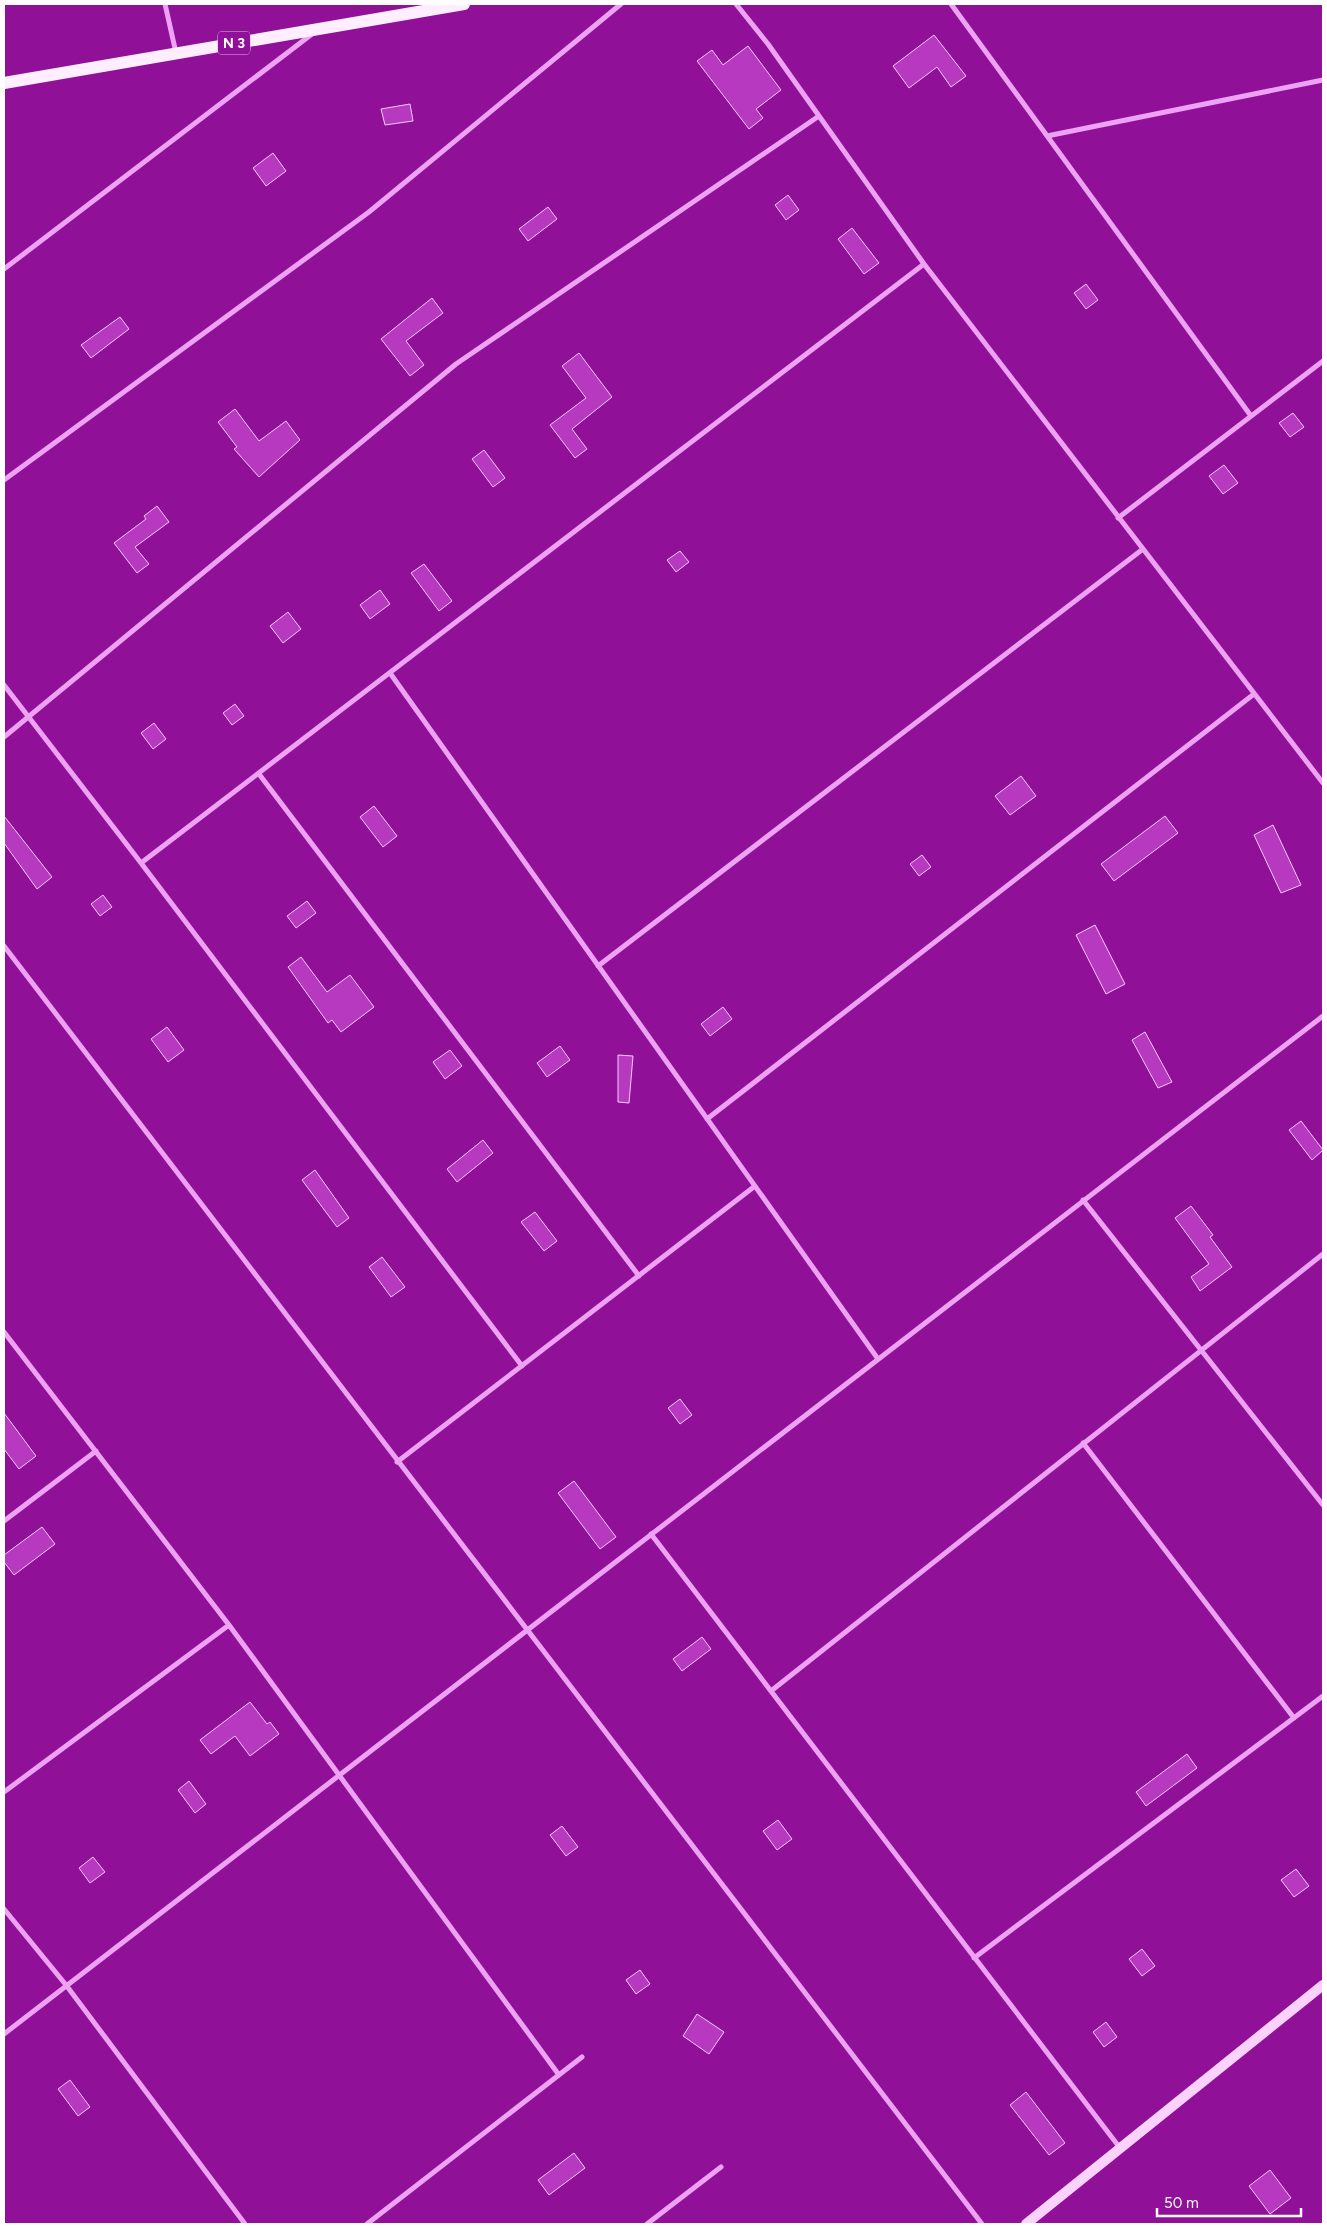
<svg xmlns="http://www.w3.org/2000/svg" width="1327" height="2228" viewBox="0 0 1327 2228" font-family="Figtree,sans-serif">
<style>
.building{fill:#b739c0;stroke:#facafe}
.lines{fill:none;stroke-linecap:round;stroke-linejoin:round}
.minor{stroke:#eea2f4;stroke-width:5}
.secondary{stroke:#fbd1fd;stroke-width:10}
.primary{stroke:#fef;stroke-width:12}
.labels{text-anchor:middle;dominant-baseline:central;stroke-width:5;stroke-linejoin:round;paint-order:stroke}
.shield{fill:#901198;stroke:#deb8e0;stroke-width:1}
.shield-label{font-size:14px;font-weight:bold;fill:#fff}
</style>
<rect width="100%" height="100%" fill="#901198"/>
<!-- building -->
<path class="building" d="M934,35L966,76L951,87L937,67L909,88L893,66Z
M748,46L781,90L756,109L763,118L749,129L697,61L712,50L723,65Z
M410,104L413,121L385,125L381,109Z
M273,153L286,171L266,186L253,168Z
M788,195L799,210L786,220L775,205Z
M548,207L557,219L528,241L519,229Z
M852,228L879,263L864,274L838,239Z
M1086,284L1098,300L1086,309L1074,293Z
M432,298L443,313L406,341L424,365L410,376L381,339Z
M120,317L129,329L91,358L81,345Z
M579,353L612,397L572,429L587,449L575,458L550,425L586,398L562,366Z
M235,409L259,441L286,421L300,440L259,477L234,449L237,447L218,422Z
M1293,413L1304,427L1290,437L1279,423Z
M484,450L505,478L493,487L472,459Z
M1224,465L1238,483L1223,494L1209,476Z
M157,506L169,522L135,547L149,564L137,573L114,543L146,519L144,516Z
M680,551L689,562L676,572L667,560Z
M424,564L452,601L439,611L411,573Z
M380,590L390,604L370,619L360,605Z
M288,612L301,629L283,643L270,626Z
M235,704L244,716L232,725L223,713Z
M154,723L166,739L153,749L141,733Z
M1021,776L1036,796L1010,815L995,796Z
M374,806L397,836L383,847L360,817Z
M4,816L52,877L37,889L4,843Z
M1165,816L1178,833L1114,881L1101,864Z
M1273,825L1301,885L1281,893L1254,835Z
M922,855L931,867L919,876L910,864Z
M103,895L112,907L100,916L91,904Z
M307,901L316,913L296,928L287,916Z
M1095,925L1125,984L1106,994L1076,935Z
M301,957L327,992L350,975L374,1007L341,1032L332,1020L328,1023L288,967Z
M723,1007L732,1019L710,1036L701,1024Z
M167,1027L184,1050L168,1062L151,1039Z
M1145,1032L1172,1082L1158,1088L1132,1040Z
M560,1046L570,1060L547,1077L537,1063Z
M450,1050L462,1066L445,1079L433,1062Z
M618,1055L633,1056L629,1103L618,1102Z
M1301,1121L1323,1150L1312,1160L1289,1130Z
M483,1140L493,1153L457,1182L447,1169Z
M315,1170L349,1218L337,1227L302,1180Z
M1191,1206L1213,1235L1210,1237L1232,1267L1200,1291L1191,1277L1209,1264L1175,1218Z
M535,1212L557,1241L544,1251L521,1222Z
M382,1257L405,1287L391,1297L369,1267Z
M680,1399L692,1415L680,1424L668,1408Z
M4,1413L36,1456L19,1469L4,1449Z
M574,1481L616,1537L600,1549L558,1493Z
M42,1527L55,1544L14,1575L4,1562V1555Z
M702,1637L711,1649L682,1671L673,1659Z
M250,1702L267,1724L270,1722L279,1734L250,1756L235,1736L211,1754L200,1740Z
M1187,1754L1197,1768L1146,1806L1136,1792Z
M189,1781L206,1804L195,1813L178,1790Z
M778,1820L792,1839L777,1850L763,1831Z
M562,1826L578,1847L566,1856L550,1835Z
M93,1857L105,1872L90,1883L79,1868Z
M1296,1869L1309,1886L1294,1897L1281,1880Z
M1142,1949L1155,1966L1142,1976L1129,1959Z
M640,1970L650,1984L636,1994L626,1980Z
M697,2014L724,2032L709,2054L683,2036Z
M1106,2022L1117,2037L1104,2047L1093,2032Z
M70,2080L90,2107L78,2116L58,2089Z
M1026,2092L1065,2143L1049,2155L1010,2105Z
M574,2153L585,2168L549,2195L538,2180Z
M1270,2170L1291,2198L1270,2214L1249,2186Z"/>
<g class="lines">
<!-- minor -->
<path class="minor" d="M165,4L176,53
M736,4L768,44L924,264L1323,783
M951,4L1251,416
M1047,136L1323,80
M4,269L312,34
M4,480L369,212L621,4
M1118,518L1323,361
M390,673L878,1359
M4,685L141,863L522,1366
M4,737L456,364L819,116
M259,774L639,1276
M141,863L924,264
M4,946L982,2224
M598,966L1143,549
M707,1119L1254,694
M1083,1200L1323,1505
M4,1332L229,1625L559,2075
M1083,1443L1294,1718
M397,1462L755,1186
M4,1521L96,1451
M651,1534L1120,2148
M771,1691L1323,1254
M4,1792L229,1625
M4,1909L66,1985L245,2224
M974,1958L1323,1696
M4,2034L1323,1016
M367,2224L582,2057
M647,2224L721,2167"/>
<!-- secondary -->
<path class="secondary" d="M1026,2224L1323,1985"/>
<!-- primary -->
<path class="primary" d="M4,83L464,4"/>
</g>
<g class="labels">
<!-- shield labels -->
<rect class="shield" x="218" y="31.5" width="32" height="23" rx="4"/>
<g class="shield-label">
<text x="234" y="43">N 3</text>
</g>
</g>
<!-- border -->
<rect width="1327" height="2228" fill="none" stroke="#ffffff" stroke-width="10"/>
<!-- scale -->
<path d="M1157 2208v8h144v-8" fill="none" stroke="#ffffff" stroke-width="2.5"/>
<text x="1164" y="2208" font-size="15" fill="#ffffff" stroke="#901198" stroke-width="4" paint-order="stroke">50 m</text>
</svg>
